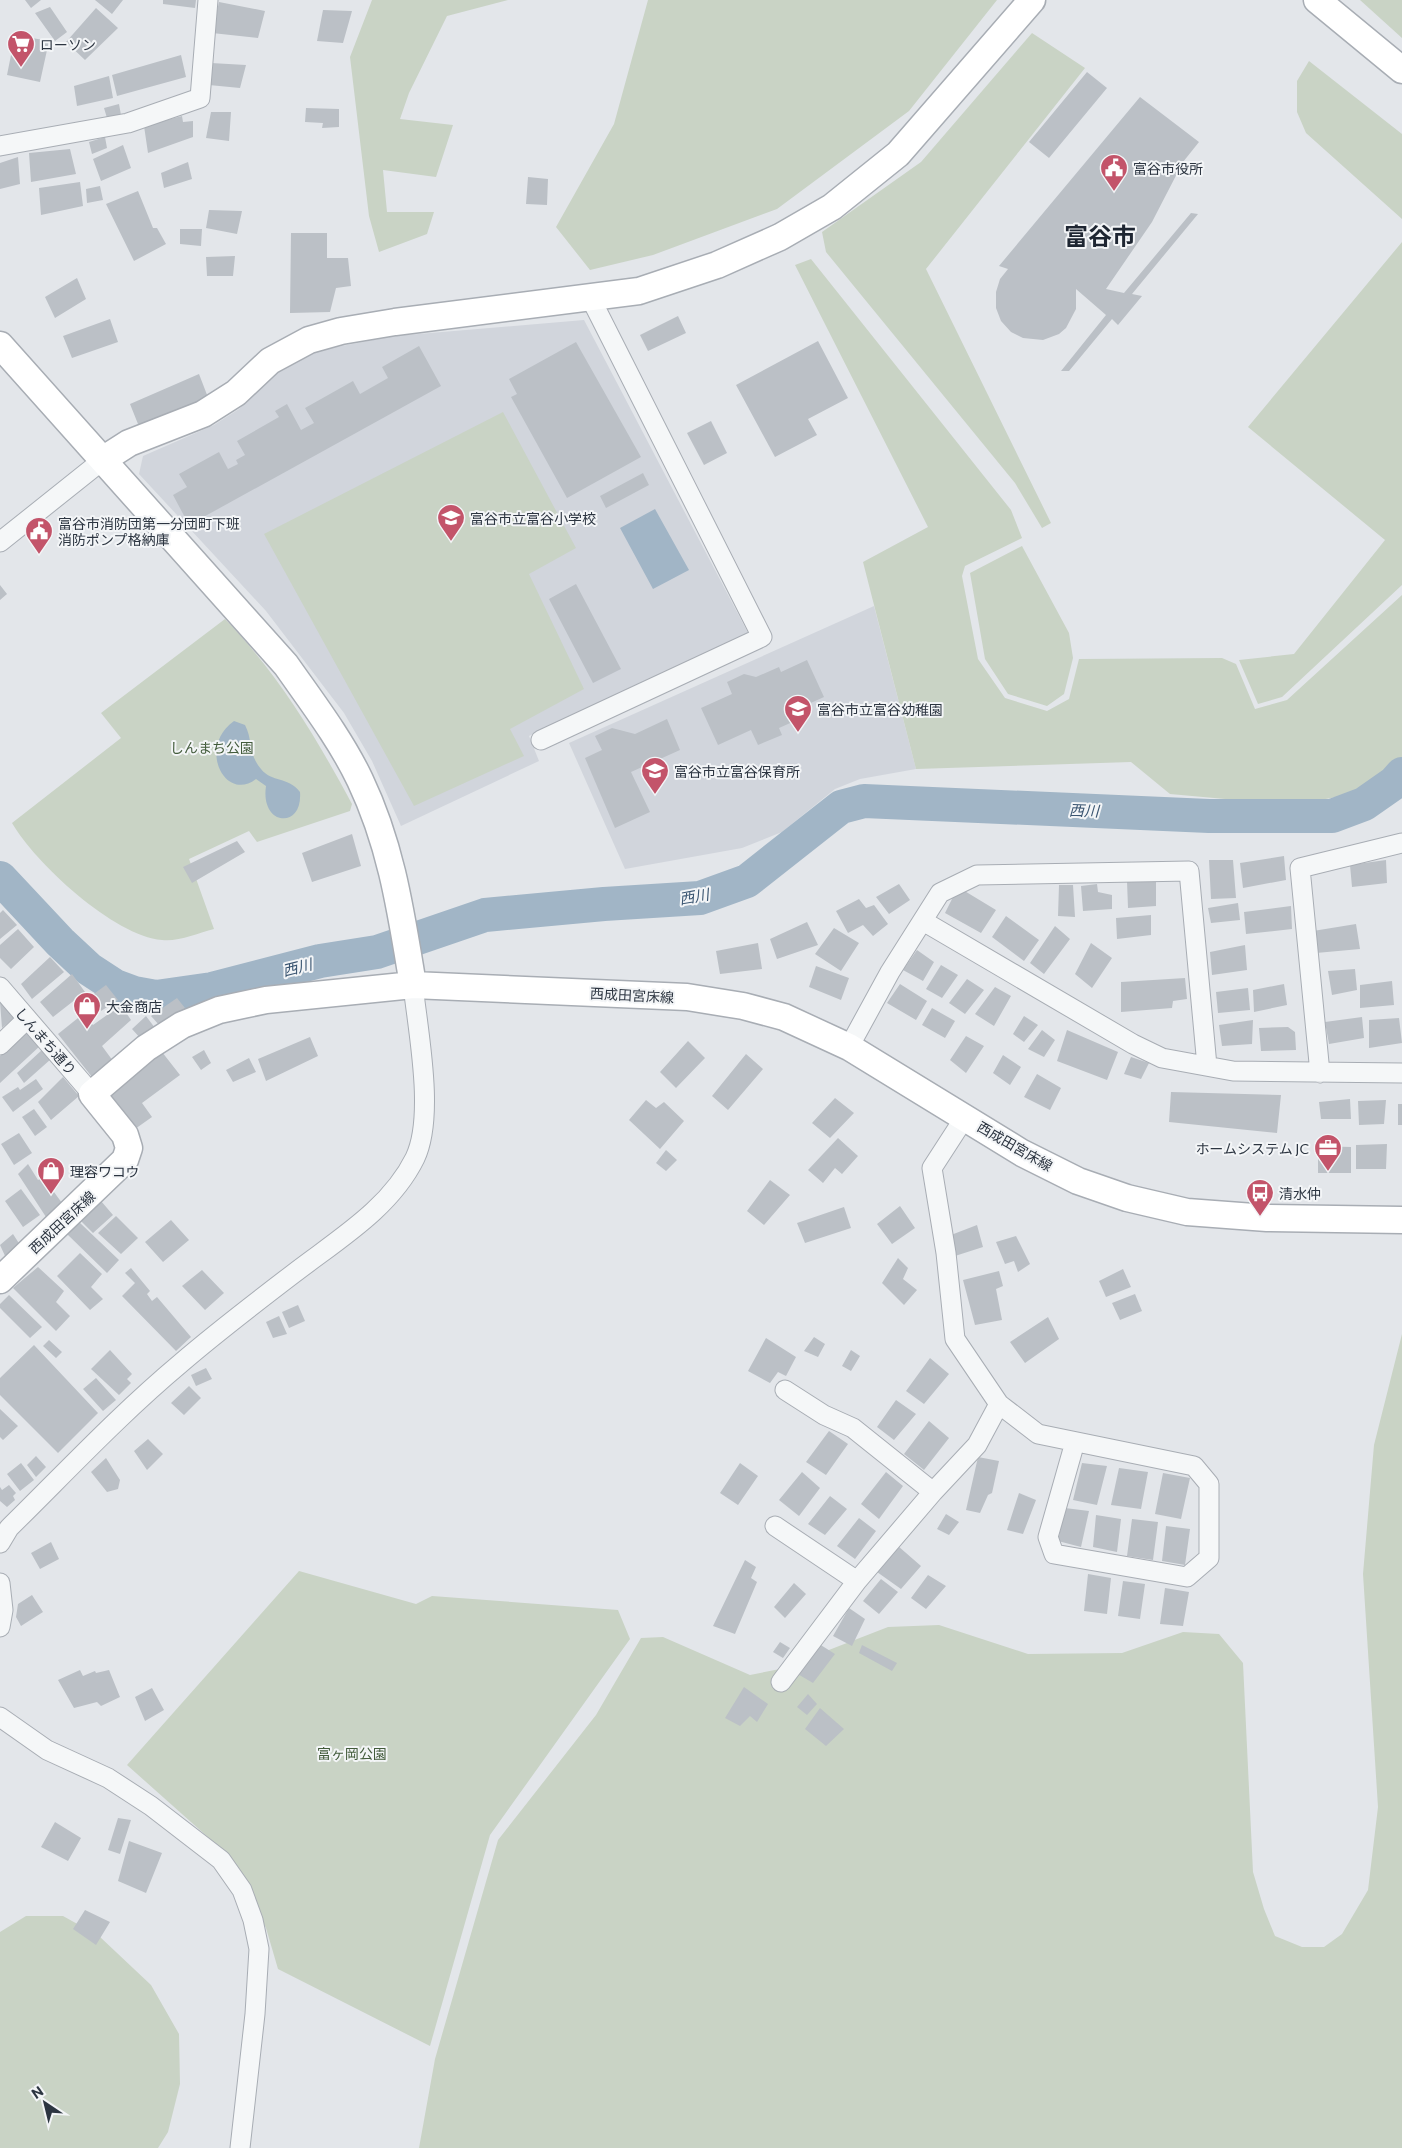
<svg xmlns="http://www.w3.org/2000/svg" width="1402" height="2148" viewBox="0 0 1402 2148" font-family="Commissioner,'Noto Sans JP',sans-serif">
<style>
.built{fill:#d1d5dc}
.green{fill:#c9d3c5}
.water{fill:#a1b5c6}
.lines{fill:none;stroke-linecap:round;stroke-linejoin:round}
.river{stroke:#a1b5c6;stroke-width:34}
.building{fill:#bbc0c6}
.street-casing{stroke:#a8adb4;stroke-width:21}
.secondary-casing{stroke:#a8adb4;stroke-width:29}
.street{stroke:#f5f7f8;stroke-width:19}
.secondary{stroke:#fff;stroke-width:26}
.labels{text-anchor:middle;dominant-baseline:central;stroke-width:4;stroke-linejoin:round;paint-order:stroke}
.poi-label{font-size:14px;fill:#2c3541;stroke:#f3f5f7;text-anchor:start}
.park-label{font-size:14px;fill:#425b3b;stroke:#f3f5f7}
.street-label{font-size:14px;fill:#2c3541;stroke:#f3f5f7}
.water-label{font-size:15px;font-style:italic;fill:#3a5571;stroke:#f3f5f7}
.town-label{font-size:24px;font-weight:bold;fill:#1e2632;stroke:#f3f5f7}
</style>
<rect width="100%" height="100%" fill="#e3e6ea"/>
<!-- built -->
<path class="built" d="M584,320L748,633L529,736L539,761L401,826L372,761L344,713L266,611L139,474L143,456L214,425L239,409L275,373L291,363L315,351L395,336Z
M874,606L916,769L860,779L835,789L782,832L742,848L625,869L569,743Z"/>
<!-- green -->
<path class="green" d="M372,0H508L447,16L409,93L400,119L453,125L436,177L383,170L387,212H434L427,234L379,252L369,216L350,57Z
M648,0H997L909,111L777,209L653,255L590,270L556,227L614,124Z
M1360,0H1402V38Z
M1032,33L1085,68L926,269L1051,523L1042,528L1015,483L826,252L822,232L921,162Z
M1309,61L1402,134V219L1306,133L1297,112V81Z
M1402,242V585L1282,697L1258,704L1239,660L1294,654L1385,540L1248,427Z
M811,259L1011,510L1022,538L965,566L962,576L978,659L1005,698L1047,711L1069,699L1079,659L1222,658L1236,664L1255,709L1287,700L1402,595V758L1359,793L1292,805L1170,794L1131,762L916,769L863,562L928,527L795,265Z
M503,412L576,548L529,574L584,689L510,729L524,756L414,806L264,534Z
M1022,546L1069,633L1073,658L1064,694L1047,706L1008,694L985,659L970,573Z
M225,619C278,674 316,737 352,804L350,811L257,842L249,831L189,859L214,929C198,933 178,942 162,940C114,936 35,863 12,823L121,738L101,713Z
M1402,1334V2148H419L435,2059L498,1840L596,1715L641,1638L663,1637L750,1675L780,1669L888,1627L939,1625L1028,1654L1122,1653L1183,1632L1219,1634L1243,1663L1253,1872L1264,1909L1275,1936L1302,1947H1324L1342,1934L1368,1890L1378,1807L1363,1574L1374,1445Z
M299,1571L416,1604L432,1596L618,1610L630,1639L490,1835L430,2046L278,1969L266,1928L228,1855L127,1765Z
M26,1916H63L99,1936L151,1985L179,2034L180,2084L168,2132L158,2148H0V1932Z"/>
<!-- water -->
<path class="water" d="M655,509L689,570L653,589L620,528Z
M234,721L245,725C253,740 248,754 261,769C272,783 288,776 300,792C303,830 260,826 266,786L256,779C225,803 197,747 234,721Z"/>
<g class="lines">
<!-- river -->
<path class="river" d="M0,878L60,942L89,969L115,986L134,993L156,997L212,989L320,961L377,952L485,915L604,904L700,898L747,881L841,807L864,801L1209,816H1332L1364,804L1394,783L1402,774"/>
</g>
<!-- building -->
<path class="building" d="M25,0H41L31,8Z
M95,0H123L112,14Z
M163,0H196L195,8L163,4Z
M219,2L265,11L258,38L212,33Z
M50,7L67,32L55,41L35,13Z
M96,8L118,28L85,60L66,42Z
M323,10L352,11L343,43L317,41Z
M15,35L49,41L40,82L7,75Z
M181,55L186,77L117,96L112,75Z
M211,63L246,65L240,88L209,85Z
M1087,72L1107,88L1049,158L1029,142Z
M109,76L113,98L77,106L74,86Z
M1140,97L1199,142L1183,162L1152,222L1106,289L1124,293L1191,213L1198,214L1132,294L1142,296L1118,325L1112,319L1069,371H1061L1106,315L1076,289V309L1066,328L1059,334L1043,340L1023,338L1011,332L1001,321L996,308V292L1000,279L1008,269L999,266Z
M119,104L121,115L107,118L104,108Z
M306,108L339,109V127L322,128L323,123L305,122Z
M211,112H231L229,141L206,138Z
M182,116L183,122L193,121V137L148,153L144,126Z
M105,137L107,148L92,154L89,142Z
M123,145L131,168L101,181L93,159Z
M70,149L76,174L31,182L29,153Z
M18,157L20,184L0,189V163Z
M188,162L192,179L164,188L161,173Z
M528,177L548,179L547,205L526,204Z
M80,182L83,206L41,215L39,188Z
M100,186L103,200L87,203L86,189Z
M138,191L153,228H157L166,244L134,261L106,204Z
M209,210L242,211L237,234L206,228Z
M180,229H202L201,246L180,244Z
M291,233H327V258H348L351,286L336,288L330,312L290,313Z
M235,256L233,276H207L206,257Z
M77,278L86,299L55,318L45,297Z
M678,316L686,333L648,351L640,335Z
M110,319L118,342L72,358L63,336Z
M818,341L848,398L808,419L817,435L775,457L736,385Z
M576,342L641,457L567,498L511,397L517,394L509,379Z
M419,346L441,386L189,525L173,495L187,487L179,474L219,452L228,469L238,464L236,460L245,455L237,441L279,417L275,411L287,404L301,430L314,423L305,408L353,381L360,394L388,378L382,367Z
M199,374L209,400L140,429L130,404Z
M711,421L727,453L704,465L687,433Z
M643,473L649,485L606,508L600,496Z
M576,584L621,669L593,683L549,599Z
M0,585L7,594L0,600Z
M807,660L824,697L793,711L797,720L779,728L782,735L758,745L751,730L718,745L701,708L732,694L727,682L744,674L756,677L779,667L781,672Z
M667,719L680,750L631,772L650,812L615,828L585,758L602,750L595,736L612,728L635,734Z
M352,834L361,866L312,882L302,853Z
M237,841L245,852L192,883L183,867Z
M1284,856L1286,880L1243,888L1240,863Z
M1209,860H1233L1236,898L1211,899Z
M1386,860L1387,883L1352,887L1350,865Z
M1156,879V906L1128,908L1127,881Z
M899,884L910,900L889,914L876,897Z
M1097,884L1098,892L1112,895V909L1083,911L1081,886Z
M1059,885H1073L1075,917L1058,916Z
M958,887L996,910L981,933L945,913Z
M859,899L866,908L874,905L888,924L873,936L863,925L848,933L836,911Z
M1238,903L1240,920L1211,923L1208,908Z
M1291,906L1292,929L1246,934L1244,912Z
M3,910L17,925L0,939V913Z
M1151,915V935L1117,939L1116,918Z
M1006,916L1039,940L1024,961L992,937Z
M807,922L818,945L777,959L770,939Z
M1356,924L1360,949L1316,953L1313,931Z
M1055,926L1070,939L1044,974L1030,963Z
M834,928L859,943L841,971L815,954Z
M18,929L34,947L11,969L0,958V945Z
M758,943L762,969L720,974L716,951Z
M1091,943L1112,958L1092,988L1075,974Z
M1245,945L1247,970L1212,975L1210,952Z
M917,950L934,962L923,981L903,970Z
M50,957L64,972L32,999L21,984Z
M941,965L958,975L942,998L926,989Z
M816,966L849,978L841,1000L809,987Z
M1355,969L1357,990L1332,995L1328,971Z
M72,974L85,992L53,1017L40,1002Z
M1185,978L1187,999L1173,1001L1172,1008L1121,1012V982Z
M967,979L984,990L965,1014L949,1003Z
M1392,981L1394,1005L1360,1008V985Z
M900,984L927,1001L916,1020L887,1003Z
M1284,984L1287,1005L1254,1012L1253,990Z
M106,985L118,1000L101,1011L91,996Z
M995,987L1011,996L994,1026L975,1014Z
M1248,988L1250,1010L1218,1013L1216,992Z
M177,998L185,1008L160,1026L151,1016Z
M3,999L17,1015L2,1028L0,1002Z
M121,1005L131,1020L102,1046L113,1061L92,1077L58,1034L83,1014L93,1025Z
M932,1008L955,1021L945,1038L922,1025Z
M146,1016L155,1028L141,1039L132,1029Z
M1024,1016L1038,1025L1024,1042L1013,1034Z
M1362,1017L1364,1038L1329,1044L1325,1022Z
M1399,1018L1402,1043L1369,1048V1020Z
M1253,1020L1252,1044L1222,1046L1219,1025Z
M1288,1027L1295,1032L1296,1050L1261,1051L1259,1028Z
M29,1030L41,1045L0,1083V1056Z
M1042,1030L1055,1040L1044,1057L1028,1049Z
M1067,1030L1118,1052L1107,1080L1057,1061Z
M966,1036L984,1046L966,1073L950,1060Z
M310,1037L318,1056L266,1081L258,1059Z
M688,1041L705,1058L676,1088L660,1072Z
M43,1049L51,1059L24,1083L17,1073Z
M204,1050L211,1063L201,1070L192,1057Z
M162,1052L180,1075L142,1103L152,1117L135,1129L107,1094Z
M746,1054L763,1069L728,1110L712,1096Z
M1003,1055L1021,1067L1010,1085L993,1073Z
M1131,1057L1149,1063L1141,1079L1124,1074Z
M249,1058L256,1072L233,1082L226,1070Z
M1037,1074L1061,1088L1050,1110L1024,1097Z
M63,1077L79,1096L51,1120L38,1102Z
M36,1079L43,1089L13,1112L2,1097L18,1087L20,1090Z
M1171,1092L1281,1095L1277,1133L1169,1122Z
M835,1098L854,1113L830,1138L812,1123Z
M1350,1099L1351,1119H1321L1319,1102Z
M646,1100L656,1108L664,1102L684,1121L660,1149L629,1120Z
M1386,1100L1384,1124L1359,1125L1358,1101Z
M1398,1104H1402V1125H1398Z
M34,1109L47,1127L35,1136L22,1117Z
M19,1133L32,1153L14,1165L1,1144Z
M838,1138L858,1156L842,1174L835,1168L823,1183L808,1170Z
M1387,1144L1386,1169H1356V1145Z
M1318,1146L1351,1147V1173H1318Z
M666,1150L677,1160L666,1171L656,1163Z
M28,1164L38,1180L43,1177L62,1203L46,1217L18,1174Z
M770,1180L790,1195L764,1225L747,1211Z
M21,1189L40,1215L23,1227L5,1201Z
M101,1201L113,1215L93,1233L81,1221Z
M900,1206L915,1228L892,1244L877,1224Z
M844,1207L851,1228L805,1243L797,1223Z
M116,1216L138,1238L121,1254L98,1233Z
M171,1220L189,1240L163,1262L145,1242Z
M79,1222L119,1260L107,1273L67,1234Z
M977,1225L983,1247L955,1256L951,1235Z
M13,1234L22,1248L6,1258L0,1245Z
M1016,1236L1030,1264L1018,1272L1014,1261L1005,1264L996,1242Z
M80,1253L102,1274L91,1287L103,1299L90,1310L57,1276Z
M898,1258L908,1268L903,1279L917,1290L904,1305L882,1283Z
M38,1267L64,1291L56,1302L70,1316L56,1331L13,1288Z
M131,1268L150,1291L147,1294L152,1301L157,1297L191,1337L176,1351L122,1296L135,1283L125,1273Z
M1123,1269L1131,1287L1106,1297L1099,1281Z
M202,1270L224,1293L205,1310L182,1286Z
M999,1271L1003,1286L996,1289L1002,1320L975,1325L963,1280Z
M1135,1294L1142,1311L1120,1320L1112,1303Z
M9,1295L42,1327L30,1338L0,1308V1304Z
M298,1305L305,1321L289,1328L282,1312Z
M279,1316L287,1334L273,1338L266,1322Z
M1048,1317L1059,1339L1025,1363L1010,1342Z
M814,1337L825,1344L818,1357L804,1351Z
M766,1338L796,1357L786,1376L778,1372L770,1383L748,1371Z
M49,1340L62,1352L56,1358L43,1346Z
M34,1345L98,1413L58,1453L0,1395V1378Z
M110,1350L132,1374L127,1379L131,1383L119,1395L91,1369Z
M851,1350L860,1356L851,1371L842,1366Z
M930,1358L949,1374L924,1404L906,1391Z
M206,1368L212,1379L196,1386L191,1375Z
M96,1378L116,1400L103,1411L83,1389Z
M189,1386L201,1398L184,1415L171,1403Z
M896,1400L916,1414L894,1440L877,1427Z
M0,1409L18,1426L3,1440L0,1437Z
M929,1421L949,1438L924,1470L904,1454Z
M829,1431L848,1444L826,1475L806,1462Z
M148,1439L163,1454L147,1470L134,1451Z
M36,1456L46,1467L36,1477L27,1465Z
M978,1457L999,1461L992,1493L988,1495L980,1513L966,1510Z
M106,1458L120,1480L118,1489L107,1492L91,1472Z
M21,1463L34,1480L20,1491L7,1474Z
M740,1463L758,1476L738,1505L720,1493Z
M1082,1463L1107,1466L1097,1505L1073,1500Z
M1119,1468L1148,1472L1141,1509L1111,1505Z
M802,1472L820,1488L799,1516L779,1500Z
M886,1472L903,1486L879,1519L861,1504Z
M1163,1473L1190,1478L1181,1519L1155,1514Z
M9,1485L16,1493L13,1496L15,1500L7,1507L0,1501V1487L2,1490Z
M1019,1493L1036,1500L1023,1534L1007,1530Z
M830,1496L847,1509L825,1535L808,1524Z
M1065,1508L1089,1511L1081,1547L1058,1541Z
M946,1514L959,1522L949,1535L937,1529Z
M1096,1515L1121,1519L1117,1552L1093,1547Z
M859,1518L876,1531L855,1559L837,1546Z
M1132,1519L1158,1522L1153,1560L1127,1556Z
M1166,1526L1190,1529L1185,1565L1162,1561Z
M51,1542L59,1559L40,1569L31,1553Z
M898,1546L921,1566L901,1589L877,1572Z
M745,1560L756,1567L751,1578L757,1582L735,1634L713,1626Z
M1088,1574L1111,1578L1107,1614L1084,1611Z
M928,1575L946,1586L926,1609L911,1598Z
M881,1579L898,1592L879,1614L863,1601Z
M1123,1581L1145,1584L1140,1619L1118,1616Z
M794,1583L806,1594L785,1618L774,1607Z
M1165,1588L1189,1592L1183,1626L1160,1624Z
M32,1595L43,1612L21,1626L16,1617L18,1604Z
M849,1608L865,1619L852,1646L833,1636Z
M780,1642L790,1648L783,1658L773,1652Z
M816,1642L835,1654L813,1683L796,1673Z
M862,1645L897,1663L892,1671L859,1653Z
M80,1670L83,1676L95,1671L96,1673L109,1670L120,1697L101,1706L97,1702L74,1708L58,1680Z
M744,1687L768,1704L757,1722L750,1716L740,1726L725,1718Z
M152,1688L164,1710L145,1721L135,1697Z
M808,1694L817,1704L807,1715L797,1707Z
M820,1708L844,1729L826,1746L805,1729Z
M118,1818L131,1820L120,1854L108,1850Z
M55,1822L81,1838L68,1861L41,1847Z
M129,1841L162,1853L146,1893L118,1881Z
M85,1910L110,1922L96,1945L73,1929Z"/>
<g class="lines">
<defs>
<path id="street" d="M0,146L128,123L200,98L208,0
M0,542L104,459
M541,740L762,637L590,297
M923,921L1133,1044L1162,1058L1233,1071L1402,1073
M0,987L92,1094
M0,1045L27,1019
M849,1047L890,972L940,893L977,875L1189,871L1207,1066
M1320,1073L1300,868L1402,843
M785,1390L824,1415L853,1428L933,1492
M999,1404L1038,1434L1194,1466L1209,1484V1558L1187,1577L1054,1554L1048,1537L1075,1442
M775,1526L857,1581
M0,1543L9,1528C65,1473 120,1414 181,1363C217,1332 255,1303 293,1274C337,1240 390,1209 415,1158C435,1116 418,1032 413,985
M0,1583L3,1610L0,1627
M781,1682L857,1581L933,1492L977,1445L999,1404L955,1339L946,1253L932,1168L965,1117
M0,1717L47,1750L108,1778L151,1806L221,1860L242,1890L253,1920L259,1949L255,2014L240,2148"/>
<path id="secondary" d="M1317,0L1402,70
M0,345L286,665C312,702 341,740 360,780C392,847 401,913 413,985
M104,459L129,443L203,414L236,393L270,361L309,340L341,331L395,322L639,291L717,265L780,237L832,207L898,154L1032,0
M0,1280L125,1160L129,1148L125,1135L92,1094L146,1048L182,1025L219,1010L266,1000L413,985L687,997L743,1006L784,1017L849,1047L1022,1153L1078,1181L1127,1198L1187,1212L1267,1218L1402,1220"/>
</defs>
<!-- street casing -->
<use href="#street" class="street-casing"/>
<!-- secondary casing -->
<use href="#secondary" class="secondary-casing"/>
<!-- street -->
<use href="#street" class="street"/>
<!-- secondary -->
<use href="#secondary" class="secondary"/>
</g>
<!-- icons -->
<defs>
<symbol id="supermarket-pin" viewBox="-11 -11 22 30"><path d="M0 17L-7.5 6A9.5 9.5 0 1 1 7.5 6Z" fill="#c3546a" stroke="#f3f5f7"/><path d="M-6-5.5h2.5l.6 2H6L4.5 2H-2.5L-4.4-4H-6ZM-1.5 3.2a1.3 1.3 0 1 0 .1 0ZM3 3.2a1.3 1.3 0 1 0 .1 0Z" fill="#fff"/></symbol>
<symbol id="civic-pin" viewBox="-11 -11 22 30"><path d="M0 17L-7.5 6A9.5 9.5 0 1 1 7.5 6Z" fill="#c3546a" stroke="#f3f5f7"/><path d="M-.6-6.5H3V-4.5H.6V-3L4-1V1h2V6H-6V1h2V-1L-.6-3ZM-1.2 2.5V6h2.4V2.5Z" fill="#fff"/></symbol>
<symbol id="school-pin" viewBox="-11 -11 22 30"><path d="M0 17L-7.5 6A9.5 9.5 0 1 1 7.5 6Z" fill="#c3546a" stroke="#f3f5f7"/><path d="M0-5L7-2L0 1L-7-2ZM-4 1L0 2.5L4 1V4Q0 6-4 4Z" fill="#fff"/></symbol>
<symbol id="shop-pin" viewBox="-11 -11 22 30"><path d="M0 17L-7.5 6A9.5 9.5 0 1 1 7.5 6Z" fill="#c3546a" stroke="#f3f5f7"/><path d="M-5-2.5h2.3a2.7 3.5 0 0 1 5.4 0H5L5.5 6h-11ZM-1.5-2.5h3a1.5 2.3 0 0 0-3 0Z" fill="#fff"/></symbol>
<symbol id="office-pin" viewBox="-11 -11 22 30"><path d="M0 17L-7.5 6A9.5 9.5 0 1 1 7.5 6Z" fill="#c3546a" stroke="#f3f5f7"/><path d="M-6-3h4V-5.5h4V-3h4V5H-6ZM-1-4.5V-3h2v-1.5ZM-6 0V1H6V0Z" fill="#fff"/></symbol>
<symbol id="bus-pin" viewBox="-11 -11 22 30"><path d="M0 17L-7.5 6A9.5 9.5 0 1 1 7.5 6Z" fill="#c3546a" stroke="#f3f5f7"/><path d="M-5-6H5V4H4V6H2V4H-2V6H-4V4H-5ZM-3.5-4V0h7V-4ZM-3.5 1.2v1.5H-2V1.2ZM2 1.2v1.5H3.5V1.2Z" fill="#fff"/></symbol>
</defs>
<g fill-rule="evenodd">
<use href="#supermarket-pin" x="5" y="28" width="32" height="43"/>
<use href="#civic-pin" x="1098" y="152" width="32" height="43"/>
<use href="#school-pin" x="435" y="502" width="32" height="43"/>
<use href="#civic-pin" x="23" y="515" width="32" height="43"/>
<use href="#school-pin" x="782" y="693" width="32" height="43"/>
<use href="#school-pin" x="639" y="755" width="32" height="43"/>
<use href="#shop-pin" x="71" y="990" width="32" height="43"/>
<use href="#office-pin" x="1312" y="1132" width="32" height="43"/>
<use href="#shop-pin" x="35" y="1155" width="32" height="43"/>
<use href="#bus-pin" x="1244" y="1177" width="32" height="43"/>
</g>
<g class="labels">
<!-- poi labels -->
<g class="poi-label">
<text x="40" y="44">ローソン</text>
<text x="1133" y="168">富谷市役所</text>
<text x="470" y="518">富谷市立富谷小学校</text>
<text x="58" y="523">富谷市消防団第一分団町下班<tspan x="58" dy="16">消防ポンプ格納庫</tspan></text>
<text x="817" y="709">富谷市立富谷幼稚園</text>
<text x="674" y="771">富谷市立富谷保育所</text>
<text x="106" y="1006">大金商店</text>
<text x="1309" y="1148" text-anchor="end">ホームシステム JC</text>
<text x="70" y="1171">理容ワコウ</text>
<text x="1279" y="1193">清水仲</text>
</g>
<!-- park labels -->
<g class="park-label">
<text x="212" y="747">しんまち公園</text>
<text x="352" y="1753">富ヶ岡公園</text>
</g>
<!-- street labels -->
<g class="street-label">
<text transform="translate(632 995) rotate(3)">西成田宮床線</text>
<text transform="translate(46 1041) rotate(49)">しんまち通り</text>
<text transform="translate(1015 1146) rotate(30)">西成田宮床線</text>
<text transform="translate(62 1222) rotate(-43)">西成田宮床線</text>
</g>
<!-- water labels -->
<g class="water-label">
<text transform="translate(1084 810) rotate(2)">西川</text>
<text transform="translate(694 896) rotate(-10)">西川</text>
<text transform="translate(297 967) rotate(-14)">西川</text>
</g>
<!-- town labels -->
<g class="town-label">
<text x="1100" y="235">富谷市</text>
</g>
</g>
<!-- north arrow -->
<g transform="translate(45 2103) rotate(325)" stroke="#f3f5f7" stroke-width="4" paint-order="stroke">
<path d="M0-4L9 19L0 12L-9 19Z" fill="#2c3541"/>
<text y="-8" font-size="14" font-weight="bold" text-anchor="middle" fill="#2c3541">N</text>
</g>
</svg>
